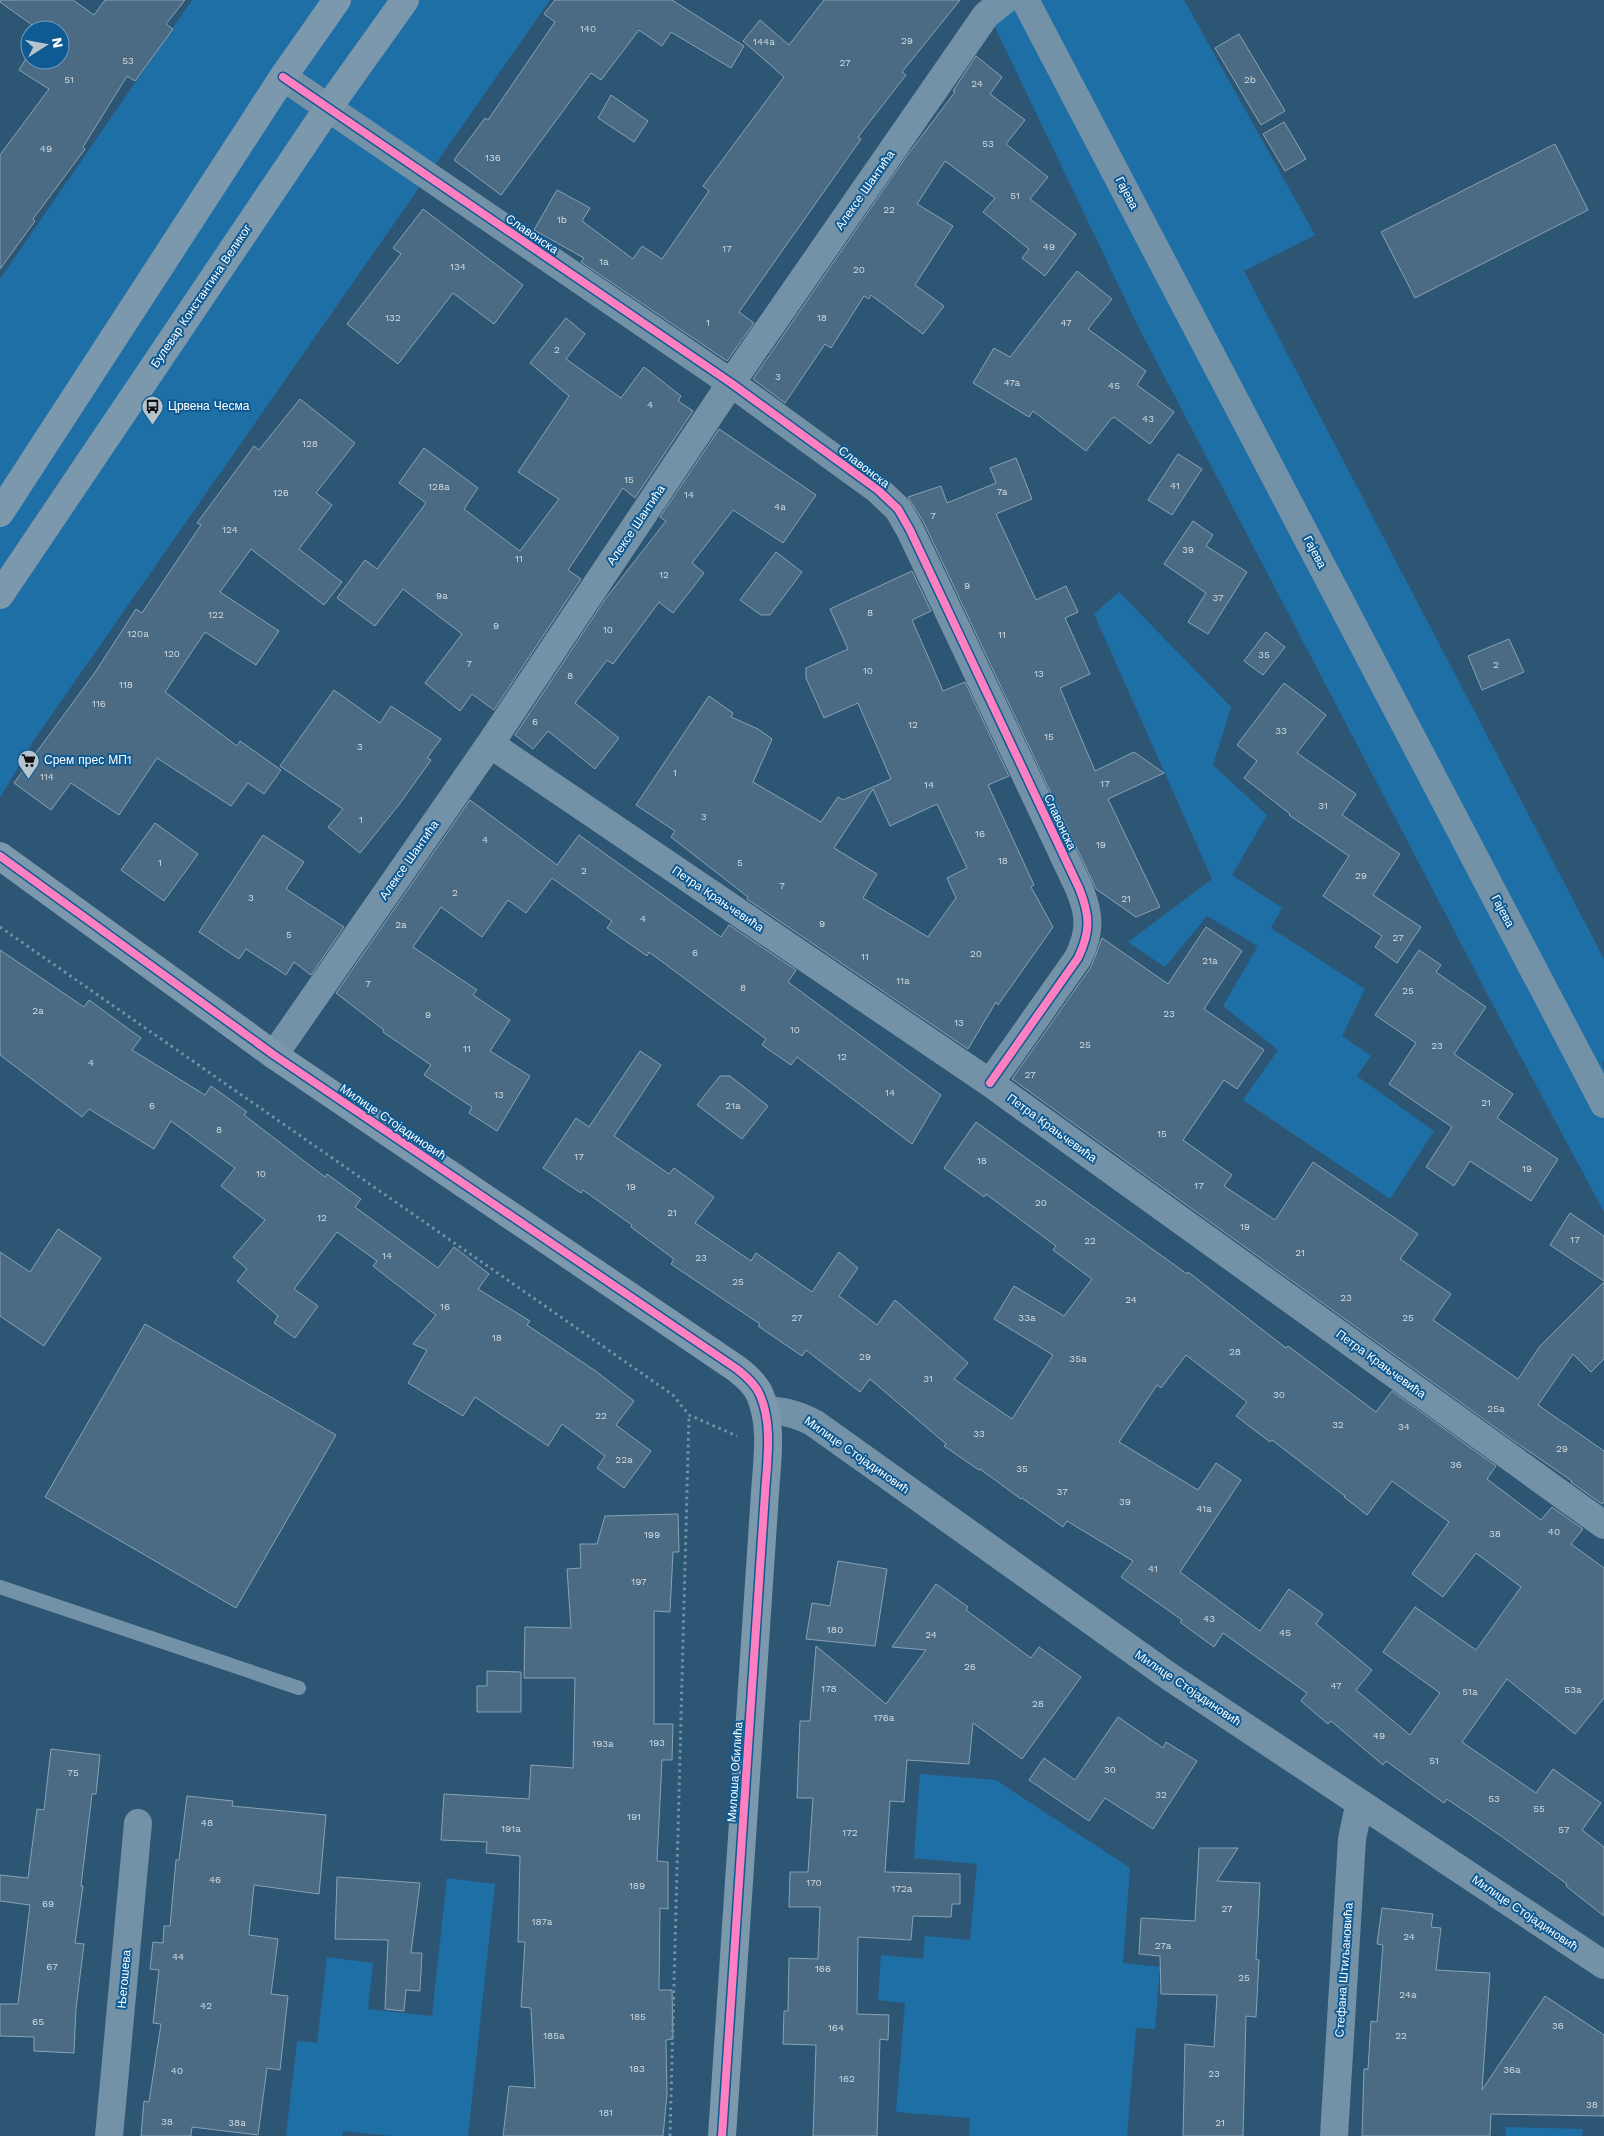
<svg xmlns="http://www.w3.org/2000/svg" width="1604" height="2136" viewBox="0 0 1604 2136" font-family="'Work Sans',sans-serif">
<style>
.green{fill:#1f6fa7}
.building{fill:#4a6b83;stroke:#89a2b5;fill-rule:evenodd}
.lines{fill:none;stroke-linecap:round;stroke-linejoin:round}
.path{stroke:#7492a7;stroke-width:3;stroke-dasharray:2.5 4;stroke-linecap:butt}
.lane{stroke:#7492a7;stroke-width:14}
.street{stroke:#7492a7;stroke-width:28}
.secondary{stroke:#7c98ac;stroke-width:28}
.cycleway-casing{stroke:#0f5a92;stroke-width:11}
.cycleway{stroke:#ff80c0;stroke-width:8}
.labels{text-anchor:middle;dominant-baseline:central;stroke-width:4;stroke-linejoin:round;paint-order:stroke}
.number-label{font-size:10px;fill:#d2dae0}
.street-label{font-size:12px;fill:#fff;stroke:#0f5a92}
.poi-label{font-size:12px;fill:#fff;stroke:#0f5a92;text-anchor:start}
</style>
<rect width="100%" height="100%" fill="#2d5674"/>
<!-- green -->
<path class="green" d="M192,0H550L34,740L0,798V279Z
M982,0H1184L1315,235L1244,271L1604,959V1061L1602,1063L1604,1068V1212L1501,1020L1138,326Z
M1119,592L1231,707L1213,765L1267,815L1232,875L1282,908L1271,928L1365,989L1342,1036L1371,1056L1357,1076L1434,1131L1390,1199L1243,1100L1278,1050L1223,1006L1258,946L1207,916L1165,967L1128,942L1212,879L1094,614Z
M920,1774L996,1780L1130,1868L1123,1963L1160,1967L1155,2029L1136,2028L1127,2136H969L970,2118L896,2112L905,2003L878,2000L881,1955L923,1959L925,1936L970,1940L977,1864L914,1858Z
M447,1878L495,1884L468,2136H393L343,2131L342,2136H286L297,2041L317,2043L327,1957L373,1963L368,2009L432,2016Z
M1506,2127L1583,2129L1582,2136H1506Z"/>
<!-- building -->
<path class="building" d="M0,0H73L94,15L105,0H185L166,24L173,29L135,81L127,76L83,147L85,149L33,219L35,221L0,269V155L49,89L19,70L30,52V60H60V30H39L0,2Z
M555,0H672L744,46L731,68L671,32L662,46L639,30L601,80L591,73L501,195L454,160L485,118L488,120L555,22L544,14Z
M824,0H960L902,72L906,75L858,137L861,139L739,312L754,323L727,361L581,262L584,258L534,230L557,190L590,208L582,221L633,259L642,246L662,259L709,191L703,186L784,77L743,41L760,20L789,45Z
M1239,34L1285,111L1261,125L1215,48Z
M976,56L1002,77L990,94L1025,120L1006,144L1048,177L1030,199L1076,234L1045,276L1022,258L1029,249L983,212L995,198L945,161L917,204L953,226L915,285L944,306L923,334L871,295L869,299L864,296L831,348L825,344L785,403L753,379L906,157L955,92L953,91Z
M611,95L648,121L634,142L598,118Z
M1284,122L1306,159L1285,171L1263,134Z
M1555,144L1588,210L1415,298L1381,232Z
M423,209L523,285L494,324L453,293L398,364L347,324L401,254L393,248Z
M1077,271L1112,299L1088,329L1146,371L1137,385L1174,412L1150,444L1114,417L1111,419L1086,451L1033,411L1029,417L973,383L994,348L1010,357Z
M566,318L585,334L566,359L621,398L644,367L681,396L678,401L693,411L635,498L623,488L568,570L581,579L494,710L472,694L460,711L425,683L462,634L403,589L375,626L337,598L365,560L377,569L426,503L399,483L424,448L478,488L464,509L520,551L559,499L518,472L569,396L530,363Z
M300,399L355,443L316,493L332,505L299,549L342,582L324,605L251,549L220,592L279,631L256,665L205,632L165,692L237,746L240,741L281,770L264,794L248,783L231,806L157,758L119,815L71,783L51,810L14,783L96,671L136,609L142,613L201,525L197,523L229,480L254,446L259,450Z
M719,429L816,495L783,543L733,510L692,563L704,573L673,613L659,602L613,664L607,660L575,703L619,738L595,769L548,731L533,749L515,735L606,598L666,521L660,517Z
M1178,454L1202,469L1172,515L1148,500Z
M1016,458L1032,499L996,514L1036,600L1066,586L1078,612L1065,618L1090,674L1060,688L1095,771L1134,752L1164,773L1108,799L1160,907L1136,917L1096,889L924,523L908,497L941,486L947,503L996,483L990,468Z
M1193,521L1213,535L1206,546L1247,572L1208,634L1188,622L1206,593L1164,564Z
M776,552L802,572L770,615H761L740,600Z
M912,571L931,611L912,620L943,691L965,682L1009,776L988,785L1034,885L1031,887L1053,927L998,1005L996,1002L968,1049L747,899L748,897L671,837L675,831L636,805L709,696L733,713L731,717L758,729L772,739L753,782L821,822L838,797L843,800L891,779L858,703L824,718L806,678V668L848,649L830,609ZM873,789L890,826L937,804L967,868L947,878L956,898L928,937L863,898L877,874L834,848Z
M1266,632L1285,647L1263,675L1244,661Z
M1509,639L1524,672L1482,690L1468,656Z
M1284,683L1326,715L1297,753L1356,794L1342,815L1400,854L1373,895L1421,927L1397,963L1375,947L1382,936L1323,896L1349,856L1289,815L1290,814L1244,778L1257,761L1237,745Z
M334,690L380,723L391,706L441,739L427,758L431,760L401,802L360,853L328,827L343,809L280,766Z
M470,800L557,865L579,835L721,937L729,925L796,970L788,982L941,1095L912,1144L797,1057L791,1065L762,1045L766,1039L649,952L647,956L607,928L612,921L552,878L526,913L508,900L482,937L441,907L413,947L477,990L473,995L510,1020L490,1051L530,1076L497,1131L469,1113L472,1107L424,1075L431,1065L383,1032L384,1030L336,993Z
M155,823L198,854L164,901L121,870Z
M263,835L304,862L286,889L344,927L311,975L294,962L286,975L246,949L239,959L199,932Z
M1206,927L1242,951L1204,1009L1264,1050L1237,1089L1224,1080L1183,1140L1232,1175L1224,1186L1275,1220L1313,1162L1418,1234L1400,1259L1451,1294L1433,1320L1518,1379L1540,1346L1604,1282V1359L1591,1372L1573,1354L1538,1405L1604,1451V1502L1602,1504L1571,1482L1572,1481L1514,1441L1012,1079L1091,967L1102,938L1168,984Z
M0,950L84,1007L89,1000L141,1038L132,1050L205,1095L211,1086L247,1112L244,1115L325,1177L327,1174L361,1199L355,1207L438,1268L454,1247L489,1274L478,1289L530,1321L527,1325L597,1372L634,1401L616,1425L651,1451L624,1488L597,1468L605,1456L562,1424L548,1446L475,1397L463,1416L408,1383L427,1350L413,1344L436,1315L373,1266L377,1261L337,1232L294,1289L318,1306L295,1338L274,1323L278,1316L237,1281L247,1269L233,1257L265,1220L221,1186L235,1168L171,1121L154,1149L89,1109L82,1117L0,1055Z
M1419,950L1441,965L1436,972L1486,1007L1454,1054L1513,1094L1497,1118L1558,1159L1531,1201L1470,1161L1454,1186L1426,1167L1452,1127L1389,1084L1416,1043L1375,1015Z
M640,1051L661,1065L614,1136L669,1174L674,1168L714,1197L695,1223L751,1261L756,1253L812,1292L839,1252L858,1268L839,1296L877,1325L895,1300L968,1363L954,1379L1012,1419L1053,1355L994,1319L1014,1286L1064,1316L1092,1279L1053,1250L1056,1246L986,1194L984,1197L944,1168L976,1122L1187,1274L1188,1272L1286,1348L1288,1346L1376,1412L1392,1391L1496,1466L1487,1479L1541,1520L1552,1507L1583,1529L1571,1544L1604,1568V1698L1575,1734L1507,1679L1462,1742L1536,1793L1553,1769L1601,1803L1582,1830L1604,1847V1916L1566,1886L1567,1884L1504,1838L1447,1799L1444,1803L1386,1761L1383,1765L1331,1721L1328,1724L1301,1701L1307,1693L1223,1633L1214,1647L1180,1622L1182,1620L1121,1577L1133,1561L1067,1521L1063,1527L1022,1498L1021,1499L980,1469L979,1470L944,1446L946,1444L870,1379L860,1392L806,1350L802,1356L758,1326L760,1324L671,1264L674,1259L631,1227L632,1225L583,1190L581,1193L543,1168L576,1118L589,1127ZM1186,1355L1247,1402L1236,1416L1270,1442L1272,1440L1345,1496L1344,1497L1367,1515L1392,1481L1449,1522L1412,1574L1443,1597L1476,1553L1521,1587L1476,1650L1415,1607L1383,1652L1440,1693L1410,1735L1356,1690L1372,1670L1316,1624L1323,1614L1289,1589L1260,1631L1180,1572L1241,1480L1216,1463L1198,1490L1119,1442L1157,1385L1161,1388Z
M720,1076H730L768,1106L742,1139L697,1105Z
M1570,1213L1604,1236V1281L1550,1245Z
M58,1229L101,1258L44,1346L0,1316V1252L30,1272Z
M145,1324L336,1435L236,1608L45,1497Z
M678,1514L679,1552H673L670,1612L654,1611V1724H673L672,1760H662L657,1861L668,1862V1909L660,1908L659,1990H672L673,2039L666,2040L667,2094L663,2136H503L509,2086L535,2088L531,2008L521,2007L525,1942H518L520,1856L486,1853L487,1842L441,1840L444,1794L529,1799L531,1765L573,1768L575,1678H524L525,1627L571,1628L567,1569L581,1568L580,1544H597L605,1516Z
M838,1561L887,1569L875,1646L806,1639L812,1603L830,1606Z
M936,1584L968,1607L966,1610L1031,1658L1039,1647L1081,1677L1022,1759L973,1723L969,1764L907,1760L904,1802L890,1801L885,1872L960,1874V1904H952L951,1917L913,1916L911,1940L858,1937L857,2014L889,2015L888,2040L880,2039L877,2136H813L816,2045L783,2044L784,2011H788L789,1958L818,1959L820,1907H789L790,1872H808L813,1798H797L800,1721H810L816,1646L886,1704L926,1650L892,1647Z
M487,1671L521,1672V1712H477V1686H487Z
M1118,1717L1163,1748L1166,1742L1197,1761L1153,1829L1105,1798L1089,1821L1029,1780L1044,1758L1075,1780Z
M51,1749L100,1755L96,1794H92L81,1886H83L75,1943L84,1944L76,2008L74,2053L34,2051V2037L0,2036V2004H18L30,1905L0,1901V1875L28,1878L37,1809L44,1810Z
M187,1796L233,1801L232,1806L326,1815L319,1894L254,1885L249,1935L278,1939L271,1994L288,1996L280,2070L267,2068L258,2135L192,2127L191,2136H141L144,2101L149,2102L161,2024L153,2023L159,1970L150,1969L153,1942L163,1943L164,1926H170L176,1860H179Z
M1199,1848H1238L1217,1881L1260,1883L1256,1959L1259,1960L1256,2017L1246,2016L1243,2136H1183L1185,2044L1214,2047L1217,1995L1161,1994L1160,1956L1139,1954L1141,1918L1195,1921Z
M337,1877L420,1883L411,1953H422L420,1991L406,1990L404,2011L385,2009L388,1940L335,1939Z
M1382,1908L1433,1914L1431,1927L1441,1928L1436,1970L1490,1973L1482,2090L1545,1996L1604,2035V2116L1491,2114L1490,2136H1362L1364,2069H1368L1371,2021L1377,2022L1383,1945L1377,1944Z"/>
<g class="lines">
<!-- path -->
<path class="path" d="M0,927L673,1395L689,1415L737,1436
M670,2136L689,1415"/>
<!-- lane -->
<path class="lane" d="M0,1587L299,1688"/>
<!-- street -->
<path class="street" d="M1025,0L1604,1104
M283,77L731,383L878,490L898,509L910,530L1079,888C1090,915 1091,931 1078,958L990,1083
M490,744L990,1083L1604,1525
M274,1055L490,744L731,383L986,15L1005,0
M765,1410C784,1411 797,1414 814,1423L1170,1677L1604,1965
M109,2136L138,1823
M1334,2136L1352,1839L1357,1815L1362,1805"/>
<!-- secondary -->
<path class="secondary" d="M0,513L283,77L337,0
M0,595L328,108L405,0
M0,856L274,1055L737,1369C746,1376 756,1385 760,1395C773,1425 767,1461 765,1493L722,2136"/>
<defs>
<path id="cycleway" d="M283,77L731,383L878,490L898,509L910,530L1079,888C1090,915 1091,931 1078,958L990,1083
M0,856L274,1055L737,1369C746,1376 756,1385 760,1395C773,1425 767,1461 765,1493L722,2136"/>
</defs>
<!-- cycleway casing -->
<use href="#cycleway" class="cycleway-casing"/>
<!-- cycleway -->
<use href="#cycleway" class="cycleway"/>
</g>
<!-- icons -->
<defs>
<symbol id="bus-pin" viewBox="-11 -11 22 30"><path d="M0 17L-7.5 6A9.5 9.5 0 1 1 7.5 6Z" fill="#b6c4ce" stroke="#0f5a92"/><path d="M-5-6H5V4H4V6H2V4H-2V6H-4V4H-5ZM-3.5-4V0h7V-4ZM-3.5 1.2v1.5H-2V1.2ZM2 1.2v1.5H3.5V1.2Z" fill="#111"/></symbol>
<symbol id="supermarket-pin" viewBox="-11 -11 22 30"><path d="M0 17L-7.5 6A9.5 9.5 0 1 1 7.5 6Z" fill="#b6c4ce" stroke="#0f5a92"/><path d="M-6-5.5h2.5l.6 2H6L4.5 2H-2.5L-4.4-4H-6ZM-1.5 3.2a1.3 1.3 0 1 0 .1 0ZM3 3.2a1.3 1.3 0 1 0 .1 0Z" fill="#111"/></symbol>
</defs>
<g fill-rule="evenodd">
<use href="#bus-pin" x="140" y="394" width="25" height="34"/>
<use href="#supermarket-pin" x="16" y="748" width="25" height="34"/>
</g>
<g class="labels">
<!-- number labels -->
<g class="number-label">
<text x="588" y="28">140</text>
<text x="907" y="40">29</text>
<text x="764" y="41">144a</text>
<text x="128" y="60">53</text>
<text x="845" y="62">27</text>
<text x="69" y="79">51</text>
<text x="1250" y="79">2b</text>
<text x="977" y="83">24</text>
<text x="988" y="143">53</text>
<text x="46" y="148">49</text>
<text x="493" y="157">136</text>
<text x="1015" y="195">51</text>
<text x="889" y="209">22</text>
<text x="562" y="219">1b</text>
<text x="1049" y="246">49</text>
<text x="727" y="248">17</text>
<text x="604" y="261">1a</text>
<text x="458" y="266">134</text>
<text x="859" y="269">20</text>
<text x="393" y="317">132</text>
<text x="822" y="317">18</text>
<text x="708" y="322">1</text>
<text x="1066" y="322">47</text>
<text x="557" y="349">2</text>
<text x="778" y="376">3</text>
<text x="1012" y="382">47a</text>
<text x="1114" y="385">45</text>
<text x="650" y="404">4</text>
<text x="1148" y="418">43</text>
<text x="310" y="443">128</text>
<text x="629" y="479">15</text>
<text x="1175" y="485">41</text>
<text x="439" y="486">128a</text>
<text x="1002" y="491">7a</text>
<text x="281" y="492">126</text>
<text x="689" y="494">14</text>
<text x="780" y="506">4a</text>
<text x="933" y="515">7</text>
<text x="230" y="529">124</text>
<text x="1188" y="549">39</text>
<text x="519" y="558">11</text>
<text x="664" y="574">12</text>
<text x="967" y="585">9</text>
<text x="442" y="595">9a</text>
<text x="1218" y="597">37</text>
<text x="870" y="612">8</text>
<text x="216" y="614">122</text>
<text x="496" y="625">9</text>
<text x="608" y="629">10</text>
<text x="138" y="633">120a</text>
<text x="1002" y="634">11</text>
<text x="172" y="653">120</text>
<text x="1264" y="654">35</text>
<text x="469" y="663">7</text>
<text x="1496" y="664">2</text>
<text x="868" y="670">10</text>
<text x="1039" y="673">13</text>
<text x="570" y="675">8</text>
<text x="126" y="684">118</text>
<text x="99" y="703">116</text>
<text x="535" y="721">6</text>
<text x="913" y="724">12</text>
<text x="1281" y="730">33</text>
<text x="1049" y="736">15</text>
<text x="360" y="746">3</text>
<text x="675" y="772">1</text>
<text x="47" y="776">114</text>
<text x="1105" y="783">17</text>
<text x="929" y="784">14</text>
<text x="1323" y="805">31</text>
<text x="704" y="816">3</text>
<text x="361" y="819">1</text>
<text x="980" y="833">16</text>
<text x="485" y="839">4</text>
<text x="1101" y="844">19</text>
<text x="1003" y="860">18</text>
<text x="160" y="862">1</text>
<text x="740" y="862">5</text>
<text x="584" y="870">2</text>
<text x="1361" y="875">29</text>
<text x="782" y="885">7</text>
<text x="455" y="892">2</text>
<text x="251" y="897">3</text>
<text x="1126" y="898">21</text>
<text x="643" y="918">4</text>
<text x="822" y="923">9</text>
<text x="401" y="924">2a</text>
<text x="289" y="934">5</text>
<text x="1398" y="937">27</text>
<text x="695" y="952">6</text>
<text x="976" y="953">20</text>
<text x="865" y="956">11</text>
<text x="1210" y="960">21a</text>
<text x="903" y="980">11a</text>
<text x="368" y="983">7</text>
<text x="743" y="987">8</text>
<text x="1408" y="990">25</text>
<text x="38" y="1010">2a</text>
<text x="1169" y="1013">23</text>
<text x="428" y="1014">9</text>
<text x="959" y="1022">13</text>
<text x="795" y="1029">10</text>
<text x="1085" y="1044">25</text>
<text x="1437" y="1045">23</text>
<text x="467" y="1048">11</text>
<text x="842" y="1056">12</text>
<text x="91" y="1062">4</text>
<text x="1030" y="1074">27</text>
<text x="890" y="1092">14</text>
<text x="499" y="1094">13</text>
<text x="1486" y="1102">21</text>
<text x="152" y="1105">6</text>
<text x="733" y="1105">21a</text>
<text x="219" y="1129">8</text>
<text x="1162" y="1133">15</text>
<text x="579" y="1156">17</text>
<text x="982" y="1160">18</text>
<text x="1527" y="1168">19</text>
<text x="261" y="1173">10</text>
<text x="1199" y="1185">17</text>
<text x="631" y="1186">19</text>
<text x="1041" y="1202">20</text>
<text x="672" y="1212">21</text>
<text x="322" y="1217">12</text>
<text x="1245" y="1226">19</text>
<text x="1575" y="1239">17</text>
<text x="1090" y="1240">22</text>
<text x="1300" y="1252">21</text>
<text x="387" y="1255">14</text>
<text x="701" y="1257">23</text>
<text x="738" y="1281">25</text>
<text x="1346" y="1297">23</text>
<text x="1131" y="1299">24</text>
<text x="445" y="1306">16</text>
<text x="797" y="1317">27</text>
<text x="1027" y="1317">33a</text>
<text x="1408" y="1317">25</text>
<text x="497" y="1337">18</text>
<text x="1235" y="1351">28</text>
<text x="865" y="1356">29</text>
<text x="1078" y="1358">35a</text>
<text x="928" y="1378">31</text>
<text x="1279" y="1394">30</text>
<text x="1496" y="1408">25a</text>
<text x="601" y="1415">22</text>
<text x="1338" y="1424">32</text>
<text x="1404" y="1426">34</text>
<text x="979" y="1433">33</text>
<text x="1562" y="1448">29</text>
<text x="624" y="1459">22a</text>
<text x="1456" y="1464">36</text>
<text x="1022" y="1468">35</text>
<text x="1062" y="1491">37</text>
<text x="1125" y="1501">39</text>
<text x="1204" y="1508">41a</text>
<text x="1554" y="1531">40</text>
<text x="1495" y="1533">38</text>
<text x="652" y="1534">199</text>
<text x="1153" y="1568">41</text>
<text x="639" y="1581">197</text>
<text x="1209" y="1618">43</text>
<text x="835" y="1629">180</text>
<text x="1285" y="1632">45</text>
<text x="931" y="1634">24</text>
<text x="970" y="1666">26</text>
<text x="1336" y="1685">47</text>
<text x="829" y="1688">178</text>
<text x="1573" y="1689">53a</text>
<text x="1470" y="1691">51a</text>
<text x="1038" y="1703">28</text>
<text x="884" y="1717">176a</text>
<text x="1379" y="1735">49</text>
<text x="657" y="1742">193</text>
<text x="603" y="1743">193a</text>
<text x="1434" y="1760">51</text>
<text x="1110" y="1769">30</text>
<text x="73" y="1772">75</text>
<text x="1161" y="1794">32</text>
<text x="1494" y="1798">53</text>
<text x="1539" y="1808">55</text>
<text x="634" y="1816">191</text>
<text x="207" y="1822">48</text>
<text x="511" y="1828">191a</text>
<text x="1564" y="1829">57</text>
<text x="850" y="1832">172</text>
<text x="215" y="1879">46</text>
<text x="814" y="1882">170</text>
<text x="637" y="1885">189</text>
<text x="902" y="1888">172a</text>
<text x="48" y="1903">69</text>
<text x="1227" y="1908">27</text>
<text x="542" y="1921">187a</text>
<text x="1409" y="1936">24</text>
<text x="1163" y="1945">27a</text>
<text x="178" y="1956">44</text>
<text x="52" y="1966">67</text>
<text x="823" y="1968">166</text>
<text x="1244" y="1977">25</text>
<text x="1408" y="1994">24a</text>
<text x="206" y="2005">42</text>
<text x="638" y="2016">185</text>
<text x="38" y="2021">65</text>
<text x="1558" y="2025">36</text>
<text x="836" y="2027">164</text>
<text x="554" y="2035">185a</text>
<text x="1401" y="2035">22</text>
<text x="637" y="2068">183</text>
<text x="1512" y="2069">36a</text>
<text x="177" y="2070">40</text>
<text x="1214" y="2073">23</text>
<text x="847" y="2078">162</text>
<text x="1592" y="2104">38</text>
<text x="606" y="2112">181</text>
<text x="167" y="2121">38</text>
<text x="237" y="2122">38a</text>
<text x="1220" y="2122">21</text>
</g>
<!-- street labels -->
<g class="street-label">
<text transform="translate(865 190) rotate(-55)">Алексе Шантића</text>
<text transform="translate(1127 193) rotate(62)">Гајева</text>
<text transform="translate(532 234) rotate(34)">Славонска</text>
<text transform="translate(201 296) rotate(-56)">Булевар Константина Великог</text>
<text transform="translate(864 467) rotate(37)">Славонска</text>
<text transform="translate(636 525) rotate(-56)">Алексе Шантића</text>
<text transform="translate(1315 552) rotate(62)">Гајева</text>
<text transform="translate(1060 822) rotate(65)">Славонска</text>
<text transform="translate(409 860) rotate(-55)">Алексе Шантића</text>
<text transform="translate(718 899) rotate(34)">Петра Крањчевића</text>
<text transform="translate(1503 911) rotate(62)">Гајева</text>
<text transform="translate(393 1122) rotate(34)">Милице Стојадиновић</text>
<text transform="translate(1052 1128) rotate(36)">Петра Крањчевића</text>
<text transform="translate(1381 1364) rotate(36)">Петра Крањчевића</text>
<text transform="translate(857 1455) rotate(35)">Милице Стојадиновић</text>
<text transform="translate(1188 1688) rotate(34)">Милице Стојадиновић</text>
<text transform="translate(735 1772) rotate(-86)">Милоша Обилића</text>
<text transform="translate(1525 1913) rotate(34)">Милице Стојадиновић</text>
<text transform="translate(1344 1970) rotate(-86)">Стефана Штиљановића</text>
<text transform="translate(124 1979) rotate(-85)">Његошева</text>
</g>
<!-- poi labels -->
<g class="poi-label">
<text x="168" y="406">Црвена Чесма</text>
<text x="44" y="760">Срем прес МП1</text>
</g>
</g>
<!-- north arrow -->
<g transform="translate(45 45) rotate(79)"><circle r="24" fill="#0f5a92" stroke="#6f9cbe"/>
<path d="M0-4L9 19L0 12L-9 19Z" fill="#b6c4ce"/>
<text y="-8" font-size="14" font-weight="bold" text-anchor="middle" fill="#ffffff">N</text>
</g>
</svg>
